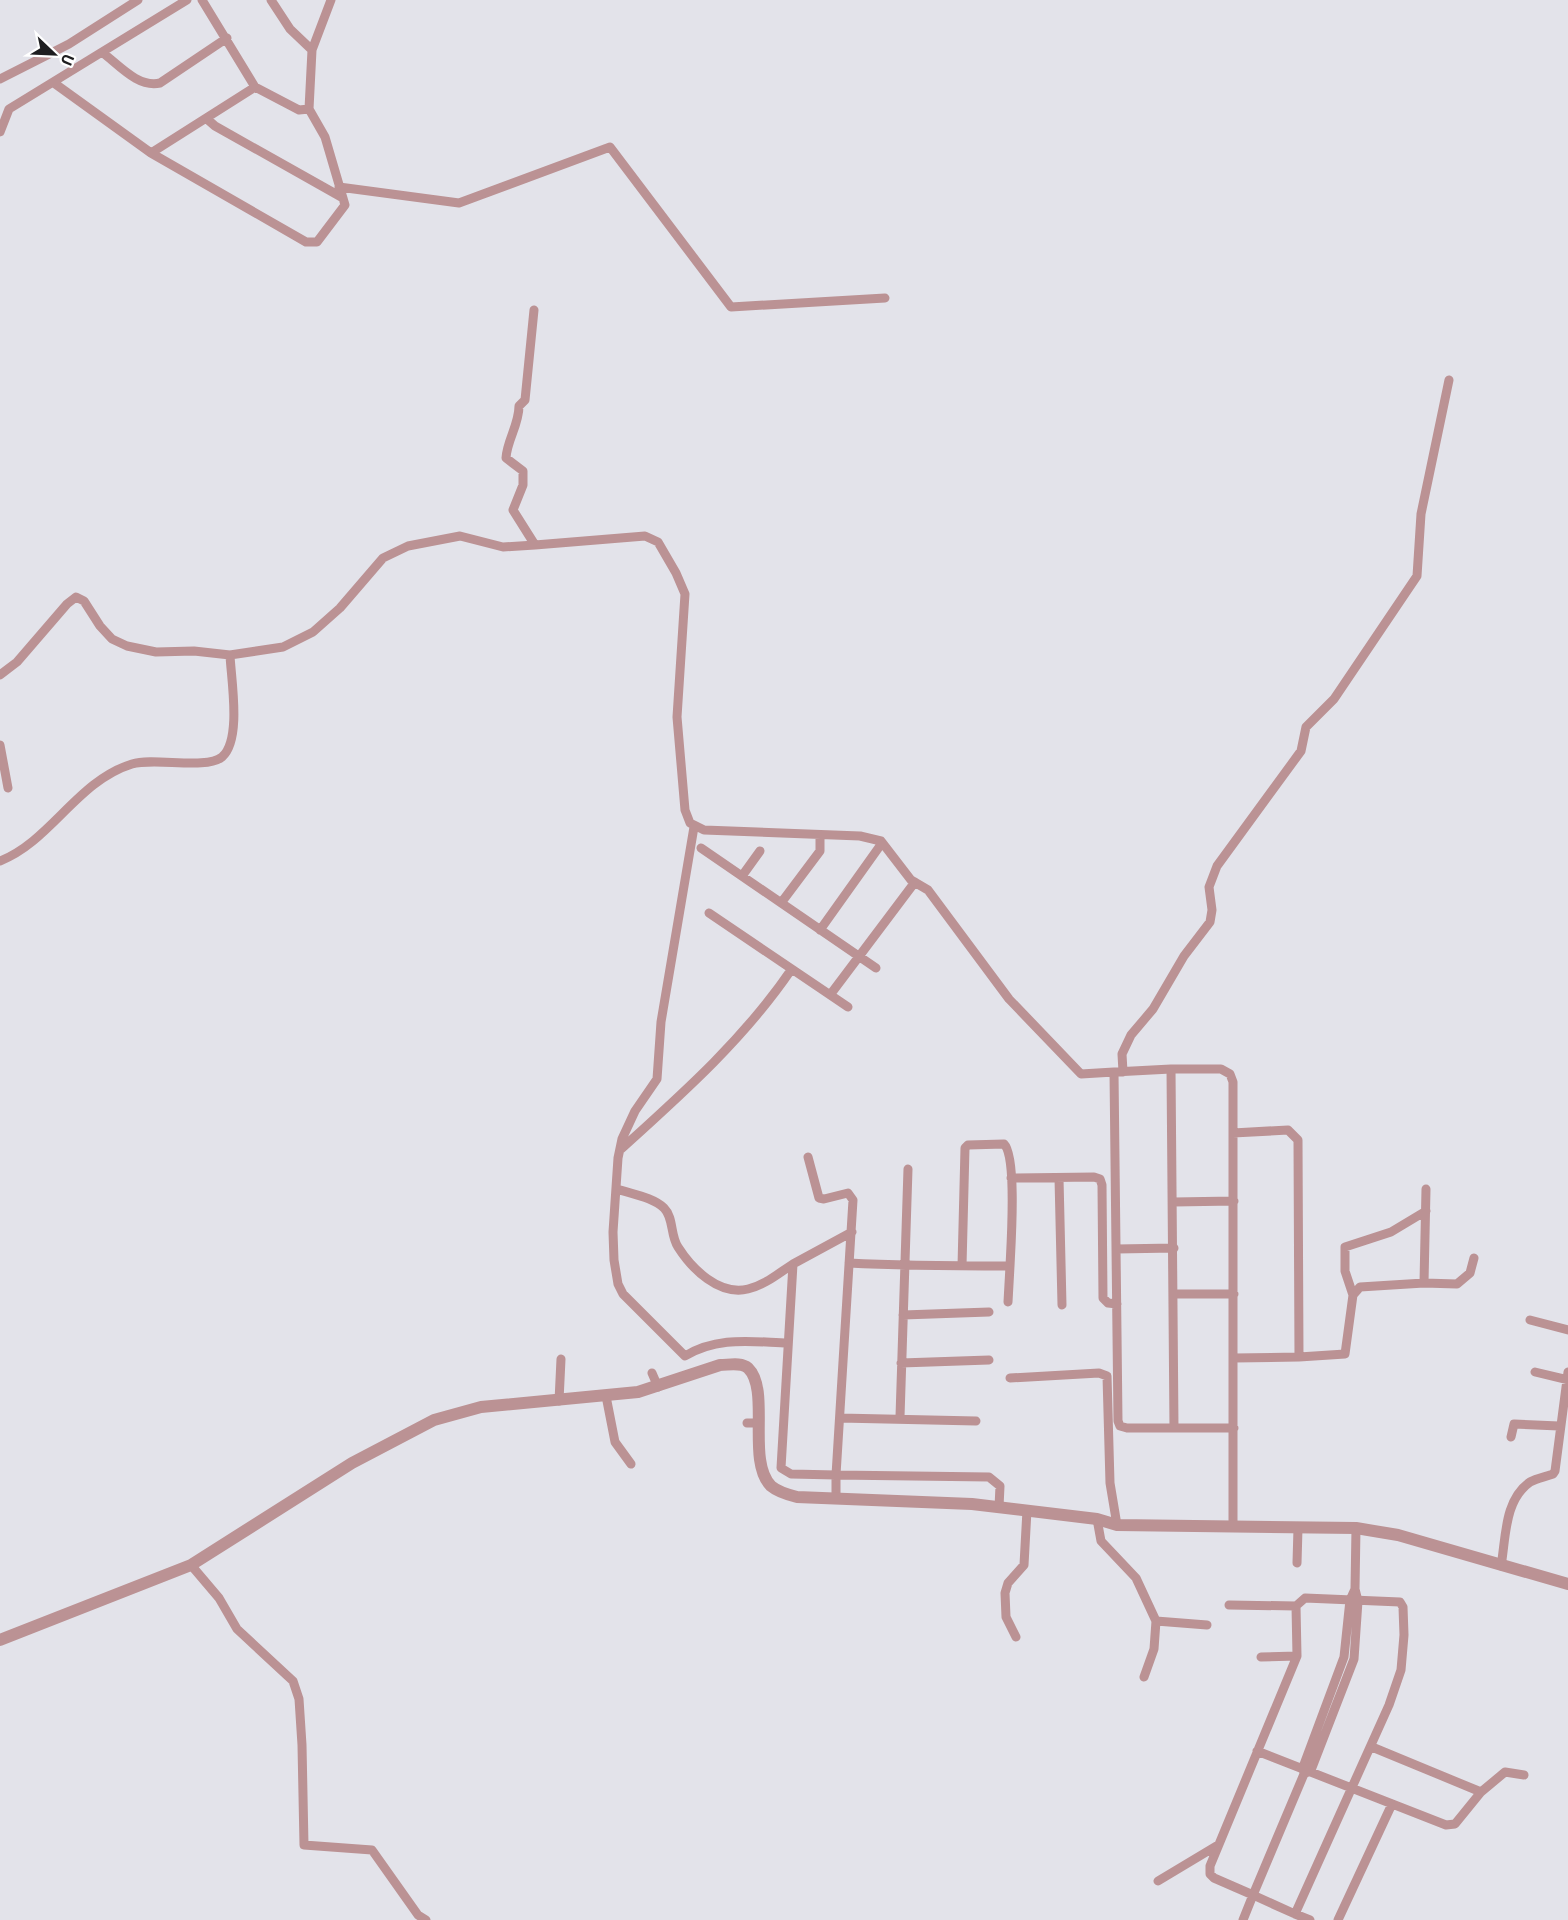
<svg xmlns="http://www.w3.org/2000/svg" width="1568" height="1920" viewBox="0 0 1568 1920" font-family="Barlow,sans-serif">
<style>
.lines{fill:none;stroke-linecap:round;stroke-linejoin:round}
.minor{stroke:#bb9294;stroke-width:9}
.tertiary{stroke:#bb9294;stroke-width:12}
</style>
<rect width="100%" height="100%" fill="#e3e3ea"/>
<g class="lines">
<!-- minor -->
<path class="minor" d="M202,0L255,87L299,110L309,109
M271,0L290,29L312,50
M103,53C119,65 138,88 160,83L227,38
M0,79L69,44L138,0
M54,83L151,153L306,242H317L345,205L325,137L309,109L312,50L331,0
M207,119L215,126L343,198
M0,132L9,109L187,0
M151,153L255,87
M339,187L459,203L610,147L731,307L885,298
M534,310L525,400L519,406C519,425 507,440 506,458L523,471V485L513,510L535,545L645,536L658,542L676,573L685,594L677,717L685,810L690,823L704,830L860,836L881,841L911,880L928,890L1009,999L1081,1074L1114,1072
M0,675L17,662L67,604L76,597L84,601L100,626L112,639L127,646L156,652L194,651L230,655L283,647L313,632L340,608L383,558L408,546L460,536L503,547L535,545
M0,745L8,788
M694,827L661,1022L657,1079L635,1111L622,1139L618,1158L613,1232L614,1260L618,1284L623,1294L685,1356C718,1336 752,1342 788,1343
M701,848L876,968
M0,861C51,841 77,781 132,764C154,757 206,770 222,757C242,740 231,679 230,655
M742,876L760,851
M781,903L820,851V835
M709,913L848,1007
M820,930L882,843
M830,995L915,882
M1171,1069L1114,1072L1118,1421L1120,1426L1127,1428H1174
M1123,1072L1122,1054L1131,1035L1153,1009L1184,956L1210,922L1212,910L1209,887L1217,866L1301,751L1306,727L1334,699L1417,576L1421,514L1449,380
M1233,1133L1288,1130L1298,1140L1299,1357L1345,1354L1353,1295L1360,1287L1424,1283L1426,1189
M620,1150C682,1094 744,1039 791,970
M808,1157L819,1198L824,1199L848,1193L853,1200L836,1475L989,1477L1000,1486L999,1507
M1011,1178L1094,1177L1100,1179L1102,1185L1103,1298L1108,1303L1117,1304
M1059,1178L1062,1305
M617,1189C631,1194 653,1197 664,1208C674,1218 670,1235 678,1247C692,1269 719,1296 748,1289C765,1285 779,1273 793,1264
M1174,1202L1234,1201
M1117,1249L1174,1248
M849,1263C903,1266 957,1266 1010,1266C1011,1244 1017,1157 1004,1144L968,1145L965,1148L962,1266
M1424,1283L1457,1284L1470,1273L1474,1258
M1174,1294H1234
M1353,1295L1345,1271V1247L1391,1232L1426,1211
M1008,1302L1010,1266
M903,1315L989,1312
M1530,1320L1568,1330
M1234,1358L1299,1357
M901,1363L989,1360
M1535,1372L1568,1380
M652,1373L658,1387
M1010,1378L1099,1373L1107,1376L1110,1483L1117,1525
M606,1396L615,1442L631,1464
M559,1401L561,1359
M900,1417L908,1169
M840,1418L976,1421
M747,1423H758
M1511,1437L1514,1424L1559,1426
M836,1499V1475L791,1474L781,1468L793,1264L852,1232
M1097,1519L1101,1541L1136,1578L1156,1621L1207,1625
M1233,1527V1082L1230,1074L1221,1069H1171L1174,1428H1234
M1297,1563L1298,1528
M191,1565L219,1598L237,1629L293,1681L299,1699L302,1745L304,1845L372,1850L418,1915L426,1920
M1501,1566C1506,1538 1504,1500 1530,1482C1537,1478 1545,1477 1553,1474L1555,1471L1568,1372
M1229,1605L1296,1606L1297,1656L1210,1866V1874L1214,1878L1253,1895L1304,1774L1303,1767L1344,1657L1350,1600L1355,1589
M1016,1637L1006,1617L1005,1593L1008,1583L1024,1565L1027,1510
M1261,1657L1297,1656
M1144,1677L1154,1649L1156,1621
M1372,1747L1481,1792L1505,1772L1524,1775
M1257,1751L1446,1825L1455,1824L1481,1792
M1304,1774L1311,1770L1354,1659L1358,1601L1355,1589L1356,1528
M1158,1881L1218,1845
M1295,1914L1310,1920
M1243,1920L1253,1895L1295,1914L1389,1705L1401,1670L1404,1635L1403,1607L1400,1602L1305,1598L1296,1606
M1338,1920L1392,1804"/>
<!-- tertiary -->
<path class="tertiary" d="M0,1640L191,1565L352,1463L434,1420L481,1407L638,1392L720,1365C729,1365 741,1362 748,1368C771,1390 746,1461 771,1486C778,1492 789,1495 797,1497L972,1504L1097,1519L1117,1525L1356,1528L1398,1535L1568,1584"/>
</g>
<!-- north arrow -->
<g transform="translate(54 54) rotate(113)" stroke="#ffffff" stroke-width="4.5" paint-order="stroke">
<path d="M0-4.5L10 22L0 15L-10 22Z" fill="#1e1e20"/>
<text y="-9" font-size="16" font-weight="bold" text-anchor="middle" fill="#1e1e20">U</text>
</g>
</svg>
